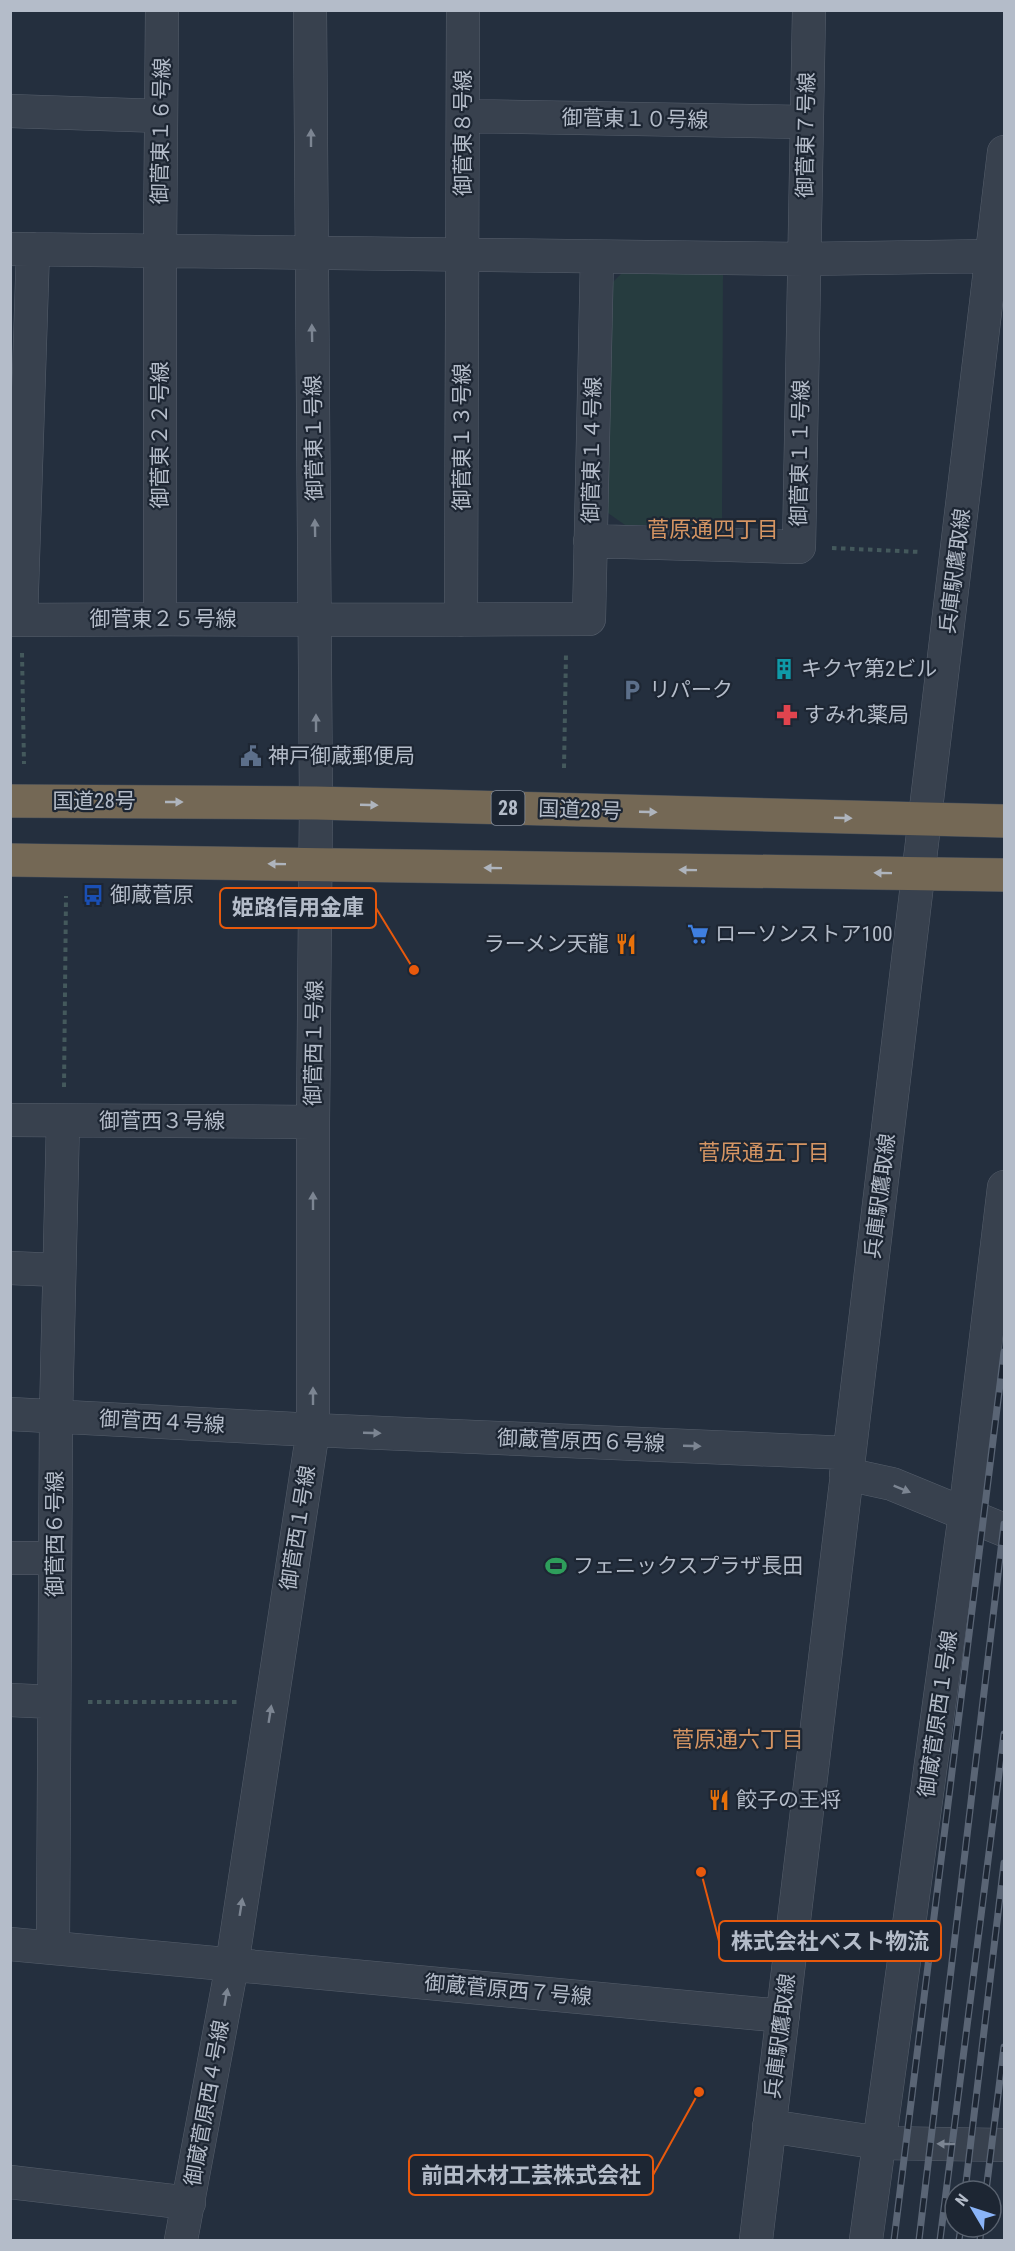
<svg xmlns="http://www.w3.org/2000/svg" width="1015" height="2251" viewBox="0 0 1015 2251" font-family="'Roboto Condensed','Noto Sans JP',sans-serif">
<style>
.green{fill:#263c3f}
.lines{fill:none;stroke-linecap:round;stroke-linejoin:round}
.minor-casing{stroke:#565f6c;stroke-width:34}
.highway-casing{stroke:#434c59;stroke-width:34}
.path{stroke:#44595c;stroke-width:4;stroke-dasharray:4.5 4.5;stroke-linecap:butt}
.minor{stroke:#38414e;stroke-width:33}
.highway{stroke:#746855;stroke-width:33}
.rail-casing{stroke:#5a6575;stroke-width:7}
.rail{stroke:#1d2633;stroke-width:4.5;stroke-dasharray:14;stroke-linecap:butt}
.oneway{fill:#7c8592}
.oneway2{fill:#aeb4bd}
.labels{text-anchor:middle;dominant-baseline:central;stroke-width:4.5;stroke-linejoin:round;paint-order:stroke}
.shield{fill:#1d2633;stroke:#878f9c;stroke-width:1.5}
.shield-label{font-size:20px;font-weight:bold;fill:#b4bcc9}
.street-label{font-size:21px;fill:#b4bcc9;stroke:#1d2633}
.poi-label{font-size:21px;fill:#b4bcc9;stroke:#1d2633;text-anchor:start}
.neighbourhood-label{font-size:22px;fill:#d59563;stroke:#1d2633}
.leader{fill:none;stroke:#e8590c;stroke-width:2}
.callout-dot{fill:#e8590c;stroke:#1d2633;stroke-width:2}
.callout{fill:#1d2633;stroke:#e8590c;stroke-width:2}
.callout-label{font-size:22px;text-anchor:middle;font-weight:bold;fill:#b4bcc9}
</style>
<rect width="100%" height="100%" fill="#242f3e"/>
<!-- green -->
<path class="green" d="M623,272H723L722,525H625L608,513L611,284Z"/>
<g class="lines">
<defs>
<path id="minor" d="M10,111L161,116
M463,116L807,122
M10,249L804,259L992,256
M590,541L799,547L809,10
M160,618V252L162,10
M10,620C203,618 396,621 589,619L597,257
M21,620L33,249
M461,620L463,10
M10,1120L313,1122
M10,1268L58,1270
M10,1414L313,1430L848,1453
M846,1474L892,1484L1004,1530
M10,1558H55
M10,1700L54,1702
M10,1944L783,2016
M53,1947L56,1416L63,1121
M769,2126L880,2143L1004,2145
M10,2182L189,2203
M181,2240L232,1965L313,1430V1122L316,803L310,10
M756,2240L1004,152
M866,2240L965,1514L1004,1187"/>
<path id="highway" d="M10,801L316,803L1004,821
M10,860L1004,875"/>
</defs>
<!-- minor casing -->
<use href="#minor" class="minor-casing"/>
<!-- highway casing -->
<use href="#highway" class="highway-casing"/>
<!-- path -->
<path class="path" d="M832,548L921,552
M22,653L24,764
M564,768L566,653
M64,1087L66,896
M88,1702H237"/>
<!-- minor -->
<use href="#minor" class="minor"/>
<!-- highway -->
<use href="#highway" class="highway"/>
<defs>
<path id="rail" d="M965,2191L1004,1863
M986,2191L1004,2047
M894,2240L1004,1352
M919,2240L1004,1524
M940,2240L1004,1734
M959,2240L961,2227
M980,2240L981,2227"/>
</defs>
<!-- rail casing -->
<use href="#rail" class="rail-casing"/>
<!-- rail -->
<use href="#rail" class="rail"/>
</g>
<!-- one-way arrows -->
<defs><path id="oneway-solid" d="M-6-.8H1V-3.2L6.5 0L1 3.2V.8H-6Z" transform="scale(1.5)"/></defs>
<g class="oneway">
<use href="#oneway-solid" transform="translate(311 138) rotate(-90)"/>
<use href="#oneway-solid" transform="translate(312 333) rotate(-91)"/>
<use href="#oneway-solid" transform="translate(315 528) rotate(-91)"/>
<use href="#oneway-solid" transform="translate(316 723) rotate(-90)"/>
<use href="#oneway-solid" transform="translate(313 1201) rotate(-90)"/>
<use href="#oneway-solid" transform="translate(313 1396) rotate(-90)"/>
<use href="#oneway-solid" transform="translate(372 1433) rotate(2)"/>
<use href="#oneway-solid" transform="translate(692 1446) rotate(2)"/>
<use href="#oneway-solid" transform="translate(902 1489) rotate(22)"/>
<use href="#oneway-solid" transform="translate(270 1714) rotate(-81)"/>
<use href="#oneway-solid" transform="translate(241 1907) rotate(-81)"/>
<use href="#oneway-solid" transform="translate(226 1997) rotate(-80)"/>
<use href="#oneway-solid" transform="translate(946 2144) rotate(-179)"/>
</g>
<g class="oneway2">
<use href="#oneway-solid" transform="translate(174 802)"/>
<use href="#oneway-solid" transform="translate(369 805) rotate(2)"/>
<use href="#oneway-solid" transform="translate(648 812) rotate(2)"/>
<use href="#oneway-solid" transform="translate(843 818) rotate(2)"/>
<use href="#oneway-solid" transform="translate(277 864) rotate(-179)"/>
<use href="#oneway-solid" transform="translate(493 868) rotate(-179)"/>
<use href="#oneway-solid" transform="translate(688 870) rotate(-179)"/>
<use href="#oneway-solid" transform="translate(883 873) rotate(-179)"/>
</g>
<!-- icons -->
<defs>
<symbol id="building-bare" viewBox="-9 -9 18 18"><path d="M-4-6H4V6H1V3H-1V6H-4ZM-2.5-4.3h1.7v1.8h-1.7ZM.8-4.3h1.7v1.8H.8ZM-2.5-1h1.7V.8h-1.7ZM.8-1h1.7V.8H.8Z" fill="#0f9aa8" stroke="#1d2633" stroke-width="2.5" paint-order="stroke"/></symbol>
<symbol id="parking-bare" viewBox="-9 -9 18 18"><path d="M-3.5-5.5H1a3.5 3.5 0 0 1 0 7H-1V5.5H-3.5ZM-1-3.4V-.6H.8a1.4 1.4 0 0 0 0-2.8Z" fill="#5c6f8a" stroke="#1d2633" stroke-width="2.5" paint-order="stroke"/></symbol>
<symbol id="pharmacy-bare" viewBox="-9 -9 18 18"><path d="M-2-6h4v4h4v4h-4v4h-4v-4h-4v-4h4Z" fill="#e0444e" stroke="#1d2633" stroke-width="2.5" paint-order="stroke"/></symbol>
<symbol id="civic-bare" viewBox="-9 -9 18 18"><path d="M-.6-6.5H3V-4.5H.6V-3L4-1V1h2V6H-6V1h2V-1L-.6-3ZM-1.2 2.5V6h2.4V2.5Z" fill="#5c6f8a" stroke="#1d2633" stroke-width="2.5" paint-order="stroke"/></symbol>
<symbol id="bus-bare" viewBox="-9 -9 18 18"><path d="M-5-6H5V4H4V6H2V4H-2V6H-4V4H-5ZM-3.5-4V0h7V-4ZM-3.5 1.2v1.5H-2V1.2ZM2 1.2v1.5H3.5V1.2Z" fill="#1a4fb4" stroke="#1d2633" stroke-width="2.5" paint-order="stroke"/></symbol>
<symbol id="supermarket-bare" viewBox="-9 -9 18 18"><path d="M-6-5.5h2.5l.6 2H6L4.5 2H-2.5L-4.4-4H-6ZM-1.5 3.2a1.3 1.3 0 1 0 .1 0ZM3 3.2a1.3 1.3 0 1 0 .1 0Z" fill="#3f7fe0" stroke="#1d2633" stroke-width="2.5" paint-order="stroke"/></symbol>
<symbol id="restaurant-bare" viewBox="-9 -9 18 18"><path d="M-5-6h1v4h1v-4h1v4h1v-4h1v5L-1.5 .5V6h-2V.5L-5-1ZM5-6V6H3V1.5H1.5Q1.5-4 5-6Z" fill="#e8710a" stroke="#1d2633" stroke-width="2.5" paint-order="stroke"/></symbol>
<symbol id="stadium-bare" viewBox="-9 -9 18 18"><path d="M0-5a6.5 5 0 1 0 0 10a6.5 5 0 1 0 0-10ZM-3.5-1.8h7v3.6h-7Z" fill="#2e9e5b" stroke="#1d2633" stroke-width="2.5" paint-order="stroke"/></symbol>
</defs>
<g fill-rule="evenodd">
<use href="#building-bare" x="769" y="654" width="30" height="30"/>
<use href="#parking-bare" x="617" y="675" width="30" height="30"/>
<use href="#pharmacy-bare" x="772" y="700" width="30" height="30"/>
<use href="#civic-bare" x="236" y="741" width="30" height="30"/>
<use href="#bus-bare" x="78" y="880" width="30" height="30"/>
<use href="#supermarket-bare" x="683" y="919" width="30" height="30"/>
<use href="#restaurant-bare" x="611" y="929" width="30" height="30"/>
<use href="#stadium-bare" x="541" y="1551" width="30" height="30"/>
<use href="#restaurant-bare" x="704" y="1785" width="30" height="30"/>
</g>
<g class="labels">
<!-- shield labels -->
<rect class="shield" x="491.5" y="791" width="33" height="34" rx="4.5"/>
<g class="shield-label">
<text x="508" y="808">28</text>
</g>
<!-- street labels -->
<g class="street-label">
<text transform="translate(635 119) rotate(1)">御菅東１０号線</text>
<text transform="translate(161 131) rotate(-89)">御菅東１６号線</text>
<text transform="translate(463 133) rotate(-90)">御菅東８号線</text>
<text transform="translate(806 135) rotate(-89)">御菅東７号線</text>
<text transform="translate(160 435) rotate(-90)">御菅東２２号線</text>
<text transform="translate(462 437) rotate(-90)">御菅東１３号線</text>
<text transform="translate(314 438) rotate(-91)">御菅東１号線</text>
<text transform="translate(592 450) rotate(-89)">御菅東１４号線</text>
<text transform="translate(800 453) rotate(-89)">御菅東１１号線</text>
<text transform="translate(955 571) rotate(-83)">兵庫駅鷹取線</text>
<text x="163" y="619">御菅東２５号線</text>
<text x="94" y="801">国道28号</text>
<text transform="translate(580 810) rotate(2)">国道28号</text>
<text transform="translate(314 1043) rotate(-89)">御菅西１号線</text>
<text x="162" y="1121">御菅西３号線</text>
<text transform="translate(880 1196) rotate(-83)">兵庫駅鷹取線</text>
<text transform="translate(162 1422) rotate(3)">御菅西４号線</text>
<text transform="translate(581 1441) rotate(2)">御蔵菅原西６号線</text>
<text transform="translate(298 1528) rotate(-81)">御菅西１号線</text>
<text transform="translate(55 1534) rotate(-90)">御菅西６号線</text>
<text transform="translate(938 1714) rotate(-82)">御蔵菅原西１号線</text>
<text transform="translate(508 1990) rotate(5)">御蔵菅原西７号線</text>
<text transform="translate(780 2036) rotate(-83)">兵庫駅鷹取線</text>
<text transform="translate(207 2103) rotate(-80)">御蔵菅原西４号線</text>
</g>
<!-- poi labels -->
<g class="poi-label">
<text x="801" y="669">キクヤ第2ビル</text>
<text x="649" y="690">リパーク</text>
<text x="804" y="715">すみれ薬局</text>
<text x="268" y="756">神戸御蔵郵便局</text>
<text x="110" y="895">御蔵菅原</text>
<text x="715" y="934">ローソンストア100</text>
<text x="609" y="944" text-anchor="end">ラーメン天龍</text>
<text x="573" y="1566">フェニックスプラザ長田</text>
<text x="736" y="1800">餃子の王将</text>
</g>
<!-- neighbourhood labels -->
<g class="neighbourhood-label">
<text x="713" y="529">菅原通四丁目</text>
<text x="764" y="1152">菅原通五丁目</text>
<text x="738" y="1739">菅原通六丁目</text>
</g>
</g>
<!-- callouts -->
<path class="leader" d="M414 970L376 908M701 1872L719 1941M699 2092L653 2175"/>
<g class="callout-dot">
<circle cx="414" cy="970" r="6"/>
<circle cx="701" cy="1872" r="6"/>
<circle cx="699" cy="2092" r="6"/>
</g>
<g class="callout">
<rect x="220" y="888" width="156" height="40" rx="6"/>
<rect x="719" y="1921" width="222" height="40" rx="6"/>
<rect x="409" y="2155" width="244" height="40" rx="6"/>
</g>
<g class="callout-label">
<text x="298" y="915">姫路信用金庫</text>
<text x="830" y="1949">株式会社ベスト物流</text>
<text x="531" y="2183">前田木材工芸株式会社</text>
</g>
<!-- border -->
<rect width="1015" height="2251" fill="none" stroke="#b4bcc9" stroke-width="24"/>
<!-- north arrow -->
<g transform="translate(973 2209) rotate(309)"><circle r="28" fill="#1d2633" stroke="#59626f" stroke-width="1.5"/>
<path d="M0-4.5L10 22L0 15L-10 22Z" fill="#8ab4f8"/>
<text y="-9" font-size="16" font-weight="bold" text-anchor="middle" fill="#b4bcc9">N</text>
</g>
</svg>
